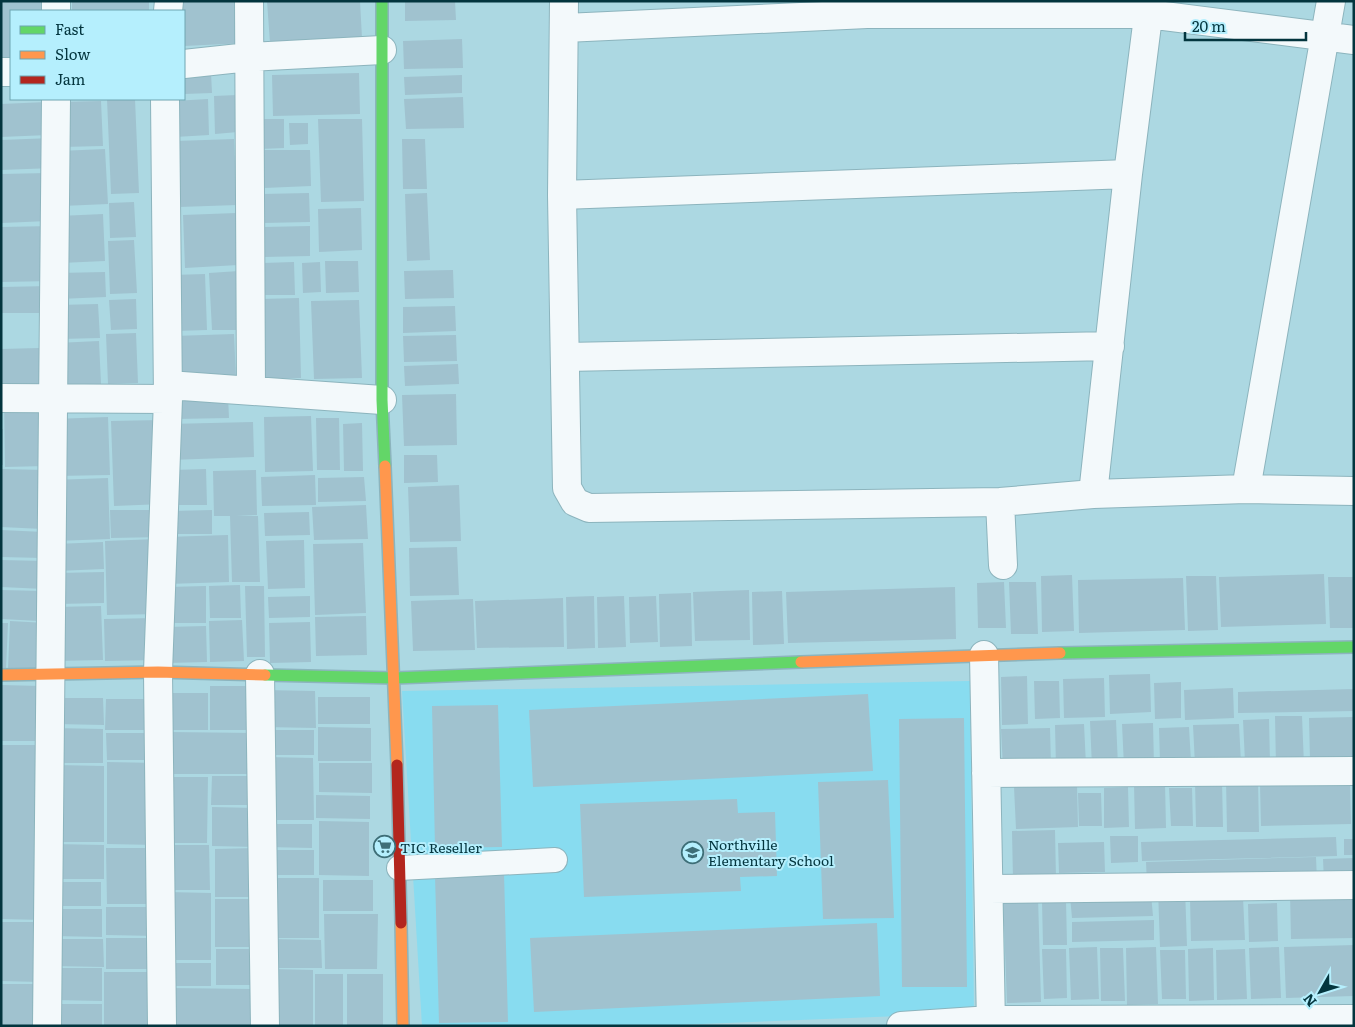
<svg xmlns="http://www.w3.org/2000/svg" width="1355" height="1027" viewBox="0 0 1355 1027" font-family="Literata,serif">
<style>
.built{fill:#88dcf0}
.building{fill:#a0c2cf}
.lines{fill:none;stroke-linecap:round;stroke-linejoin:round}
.lane-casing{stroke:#8cb4bd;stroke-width:26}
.street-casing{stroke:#8cb4bd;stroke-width:30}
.fast-casing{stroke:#8cb4bd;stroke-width:14}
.slow-casing{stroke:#8cb4bd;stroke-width:14}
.jam-casing{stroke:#8cb4bd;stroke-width:14}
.lane{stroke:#f3f9fb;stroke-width:24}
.street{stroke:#f3f9fb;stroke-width:28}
.fast{stroke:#63d668;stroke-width:11}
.slow{stroke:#ff974d;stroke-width:11}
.jam{stroke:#b3261e;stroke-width:11}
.labels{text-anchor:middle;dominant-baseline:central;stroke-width:4;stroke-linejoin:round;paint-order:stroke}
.poi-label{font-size:14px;fill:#03353e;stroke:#b5effd;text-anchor:start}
</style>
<rect width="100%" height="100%" fill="#acd8e2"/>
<!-- built -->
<path class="built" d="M970,681L974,1013L652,1026H422L402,691Z"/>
<!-- building -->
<path class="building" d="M1,1H47V11H11V62L2,63Z
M72,1H149V11H72Z
M180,1H243L246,43L184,46V11H180Z
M267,1H360L362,38L270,43Z
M405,1H455L456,20L405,21Z
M462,39L463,68L404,69L403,41Z
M211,73L212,93L184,94V74Z
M359,73L360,114L273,116L272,75Z
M462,75V93L405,95L404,77Z
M237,95L238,132L215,134L214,96Z
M463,97L464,128L406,129L404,99Z
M107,99H135L139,193L111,194Z
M208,99L209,135L175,137L173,101Z
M101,101L103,146L62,147L60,102Z
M47,102L48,135L1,137V104Z
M260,119H284V148L260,149Z
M318,119H362L364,201L321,202Z
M289,123H308V144L290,145Z
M52,138L53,168L1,170V140Z
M234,139L237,205L179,207L176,141Z
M402,139H425L427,189H403Z
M105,149L108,204L62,206L59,151Z
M263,150H310L311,186L264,188Z
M47,173L48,221L2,223L1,174Z
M309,193L310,222L263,223L262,194Z
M427,193L430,260L407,261L405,194Z
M134,202L136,237L110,238L109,203Z
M361,208L362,250L319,252L318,209Z
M236,213L238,265L185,268L183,215Z
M103,214L105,261L61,263L59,216Z
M52,226L53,281L1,282V227Z
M310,226V256L264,257L263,227Z
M134,240L137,293L110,294L108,241Z
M325,261H358L359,292L326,293Z
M294,262L295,295H264L263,263Z
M320,262L321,292L303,293L302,263Z
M453,270L454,298L405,299L404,271Z
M239,271L242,330H212L209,273Z
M105,272L106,297L59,299L58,273Z
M205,274L207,330L175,331L172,275Z
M50,286L51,313H1V287Z
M299,298L301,378L262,379L260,299Z
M136,299L137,329L111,330L109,300Z
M359,300L362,378L314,379L311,301Z
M98,304L100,338L60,339L58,305Z
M455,306L456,331L403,333V307Z
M136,333L138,383L108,384L106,334Z
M234,334L236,379L175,382L174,336Z
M456,335L457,361L404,362L403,336Z
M99,341L101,384L58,386L56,343Z
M39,348L40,392L1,393V349Z
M458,364L459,384L405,386L404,366Z
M456,394L457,445L404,446L402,395Z
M228,396L229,418L176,419L175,398Z
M4,401H45L46,466L5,467Z
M311,416L313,471L265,472L264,417Z
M108,417L110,475L56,476L54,419Z
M316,418H339L340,470H317Z
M161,420L163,504L114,506L111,421Z
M253,422L254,457L170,460L169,424Z
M362,423L363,471H344L343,424Z
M1,429H3V465H1Z
M404,455H437L438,482L404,483Z
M1,469L45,470L43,529L1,527Z
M206,469L207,505H174L173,470Z
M256,470L257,515L236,516H258L260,582H232L230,516H214L213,471Z
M315,475L316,505L262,506L261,477Z
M364,477L366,501L318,502V478Z
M108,478L110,539L55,541L53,480Z
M459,485L461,541L410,542L408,487Z
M366,505L368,539L314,540L312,507Z
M110,510H162L163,537L111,538Z
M212,510V534H174L173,511Z
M309,512L310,535L265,536L264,513Z
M1,530L44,532L43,558L1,557Z
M228,535L229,582L167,584L166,537Z
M157,539L160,614L107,615L105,541Z
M304,540L305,588L268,589L266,541Z
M103,542L104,569L57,571L56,544Z
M363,543L366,613L315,615L313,544Z
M457,547L459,595L410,596L409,548Z
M1,560L45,561L44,589L1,587Z
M104,572V603L58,604L57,573Z
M1324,574L1326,624L1221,627L1219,577Z
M1072,575L1074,631L1042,632L1041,576Z
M1186,576H1216L1218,630L1188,631Z
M1328,577H1354V628H1330Z
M1183,578L1185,630L1079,633L1078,580Z
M1004,582L1006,628H978L977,583Z
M1009,582H1036L1038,634H1011Z
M240,585L241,618H210L209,586Z
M206,586V623H168L167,587Z
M245,586H264L265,657H247Z
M955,587L956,639L788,643L786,592Z
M1,590L42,591L40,621L1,619Z
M749,590L750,640L695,641L693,592Z
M782,591L784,644L753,645L752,592Z
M691,593L692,646L660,647L659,594Z
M310,596V617L269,618L268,597Z
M594,596L595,648L567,649L566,597Z
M624,596L626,647L598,648L597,597Z
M656,596L658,642L630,643L629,597Z
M563,598L564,647L477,648L475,601Z
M473,599L475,650L413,651L411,601Z
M101,606L103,660L55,661L53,607Z
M366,616L367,655L316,656L315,617Z
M156,618L157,660L105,661L104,619Z
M242,620L244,661L210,662L209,621Z
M10,621L46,623L44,670L8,669Z
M310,622L311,662L270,663L269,623Z
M1,623H8L6,669H1Z
M206,626L207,662L167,663L166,627Z
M1150,674L1151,712L1110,714L1109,675Z
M1027,676L1028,724L1002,725L1001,677Z
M1104,678L1105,717L1064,718L1063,679Z
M1034,681H1059L1060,718L1035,719Z
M1181,682V718L1155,719L1154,683Z
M1,685L41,686V741H1Z
M210,686H258L257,730H210Z
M1233,688L1234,718L1185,720L1184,690Z
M1354,689V711L1238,713V692Z
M263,690L315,691L316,728L264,727Z
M167,693H208V730H167Z
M868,694L873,771L533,787L529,710Z
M318,697H370V724H318Z
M55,698H103L104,725L55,724Z
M106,699H156L157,730H105Z
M498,705L502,847L435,848L432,706Z
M1275,716H1302L1304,765L1276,766Z
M1354,717V759L1310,760L1309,718Z
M964,718L967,987H902L899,719Z
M1269,719L1270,762H1245L1243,720Z
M1116,720L1118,766L1092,767L1090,721Z
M1153,723L1154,766H1124L1122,724Z
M1084,724L1086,765L1056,766L1055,725Z
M1239,724L1241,764L1195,765L1193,725Z
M318,727L371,728V761H318Z
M1189,727L1191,762H1160L1159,728Z
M53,728L103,729V763H53Z
M1050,728L1051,767L1003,768L1001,729Z
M264,730H314V755H264Z
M168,732L260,733L259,774H168Z
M106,733H156V760H107Z
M1,745H43V920L1,919Z
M266,757L313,758L314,820H266Z
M107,762L157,763V845L107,844Z
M319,763H372V793L319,792Z
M57,765L104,766V842H57Z
M212,776H260V805H211Z
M165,777H208L207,843H165Z
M1226,779H1258L1259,832H1227Z
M888,780L894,918L823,919L818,782Z
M1195,781H1222L1223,827H1196Z
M1350,782L1351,824L1261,826L1260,784Z
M1165,783L1166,828L1135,829L1134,784Z
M1077,785L1078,827L1016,829L1014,787Z
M1128,787L1129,827L1104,828V788Z
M1169,788H1192L1193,826H1171Z
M1078,793H1101L1102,826H1079Z
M316,795L370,796V819L316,818Z
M737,799L738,813L775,812L777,876L740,877L741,891L584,897L580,804Z
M212,807L258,808V847L212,846Z
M319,821L369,822V876L319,875Z
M267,824H312V848L267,847Z
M1055,830L1056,879L1013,880L1012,831Z
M1110,836H1138V862L1111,863Z
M1336,837L1337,856L1142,861L1141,842Z
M1344,839H1354V855H1344Z
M1104,842L1105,872L1059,873L1058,843Z
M54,844L104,845V879H53Z
M165,845H209L210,890H166Z
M106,848H157V904H107Z
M260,848V897H215V849Z
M268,850H314V875H268Z
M1316,857L1317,881L1147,885L1146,862Z
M1354,858V881L1324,882L1323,859Z
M504,873L508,1022L439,1023L435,875Z
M268,878H319V938H269Z
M323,880H373V911H323Z
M54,882H101V906H54Z
M1185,888L1187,946L1160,947L1158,889Z
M1354,890V938L1291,939L1290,892Z
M167,892L211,893V960H167Z
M1151,894L1153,916L1072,918L1070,896Z
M1038,897L1041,1002L1007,1003L1003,898Z
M1243,897L1245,940L1191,941L1190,898Z
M215,899H257V947H215Z
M1066,901L1067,945H1043L1042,902Z
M1277,903L1278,941L1249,942L1248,904Z
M106,907H157V936L106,935Z
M53,909H102V937L53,936Z
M324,914H378L377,969H325Z
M1154,920V940L1072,942V922Z
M1,922H40V982L1,981Z
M877,923L880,996L534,1012L530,938Z
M106,938H157V969H106Z
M53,939H103L104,967L54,966Z
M270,939L321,940L322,968H270Z
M1354,945V996L1286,998L1284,947Z
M1097,947L1099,999L1071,1000L1069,948Z
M1156,947L1158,1004L1127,1005L1126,948Z
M1279,947L1281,998L1251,999L1249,948Z
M1100,948H1123L1125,1001H1101Z
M1213,948L1214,1000L1189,1001L1188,949Z
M216,949H253V985H216Z
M1042,949H1066L1067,998L1044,999Z
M1245,949L1247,999L1217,1000L1216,950Z
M1160,950H1185L1186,999H1162Z
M168,963H211V986H168Z
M54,968H102V1001L54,1000Z
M272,969L313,970V1026H272Z
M104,972H158V1026H104Z
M315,974H343V1026H315Z
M347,974H383V1026H347Z
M1,984H41V1026H1Z
M170,988L253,989V1026H170Z
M54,1004H102V1026H54Z"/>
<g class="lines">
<defs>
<path id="lane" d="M399,868L555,860"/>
<path id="street" d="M56,1V11
M249,1L251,390
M564,1L562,195L567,488L575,502L589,508L1000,502L1093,494L1246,489L1354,491
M168,11L169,1
M565,28L867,14H1148L1354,40
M184,64L249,57L382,50
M1,72H11
M562,195L1128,174
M566,357L1110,346
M168,385L382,400
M1,398L168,399
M1246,489L1331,1
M1093,494L1128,174L1150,1
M1000,502L1003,565
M984,655L991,1026
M260,674L265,1026
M986,773L1354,771
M989,889L1354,885
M47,1026L56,99
M162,1026L158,672L168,399L165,99
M901,1026L991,1020L1354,1019"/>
<path id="fast" d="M382,1V400L385,466
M1060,653L1354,647
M265,675L395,678L801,662"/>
<path id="slow" d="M385,466L397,765
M801,662L1060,653
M1,675L158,672L265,675
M401,923L403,1026"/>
<path id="jam" d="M397,765L401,923"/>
</defs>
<!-- lane casing -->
<use href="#lane" class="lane-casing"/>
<!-- street casing -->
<use href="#street" class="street-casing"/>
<!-- fast casing -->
<use href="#fast" class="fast-casing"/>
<!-- slow casing -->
<use href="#slow" class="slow-casing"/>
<!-- jam casing -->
<use href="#jam" class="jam-casing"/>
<!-- lane -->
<use href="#lane" class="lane"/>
<!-- street -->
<use href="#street" class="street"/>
<!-- fast -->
<use href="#fast" class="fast"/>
<!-- slow -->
<use href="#slow" class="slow"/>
<!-- jam -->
<use href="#jam" class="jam"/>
</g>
<!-- icons -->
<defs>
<symbol id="supermarket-ring" viewBox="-11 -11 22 22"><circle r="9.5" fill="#b5effd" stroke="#3e6e77" stroke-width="1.5"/><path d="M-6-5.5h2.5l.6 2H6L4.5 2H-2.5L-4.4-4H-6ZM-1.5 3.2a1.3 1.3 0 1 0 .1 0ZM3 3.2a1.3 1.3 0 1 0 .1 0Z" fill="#3e6e77"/></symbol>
<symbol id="school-ring" viewBox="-11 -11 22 22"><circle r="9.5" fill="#b5effd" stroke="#3e6e77" stroke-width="1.5"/><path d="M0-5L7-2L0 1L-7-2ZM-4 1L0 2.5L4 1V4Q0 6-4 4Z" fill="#3e6e77"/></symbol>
</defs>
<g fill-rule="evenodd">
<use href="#supermarket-ring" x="372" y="834" width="25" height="25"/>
<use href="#school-ring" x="680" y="840" width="25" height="25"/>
</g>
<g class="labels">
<!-- poi labels -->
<g class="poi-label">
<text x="708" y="844">Northville<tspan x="708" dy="16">Elementary School</tspan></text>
<text x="400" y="847">TIC Reseller</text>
</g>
</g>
<!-- border -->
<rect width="1355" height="1027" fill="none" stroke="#03353e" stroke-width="5"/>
<!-- legend -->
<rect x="10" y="10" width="175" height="90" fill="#b5effd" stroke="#6ea5b1"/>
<rect x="20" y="26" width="25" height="8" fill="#63d668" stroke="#6ea5b1"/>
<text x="55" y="35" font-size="15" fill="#03353e">Fast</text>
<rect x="20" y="51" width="25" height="8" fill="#ff974d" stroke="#6ea5b1"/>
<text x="55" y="60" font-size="15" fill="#03353e">Slow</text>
<rect x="20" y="76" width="25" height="8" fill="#b3261e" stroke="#6ea5b1"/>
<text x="55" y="85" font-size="15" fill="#03353e">Jam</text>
<!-- north arrow -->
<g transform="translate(1320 992) rotate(231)" stroke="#b5effd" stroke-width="4" paint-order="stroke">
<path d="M0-4L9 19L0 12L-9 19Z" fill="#03353e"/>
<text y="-8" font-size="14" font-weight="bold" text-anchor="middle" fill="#03353e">N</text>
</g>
<!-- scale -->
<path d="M1185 32v8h121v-8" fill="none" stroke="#03353e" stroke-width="2.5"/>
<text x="1192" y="32" font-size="15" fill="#03353e" stroke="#b5effd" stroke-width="4" paint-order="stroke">20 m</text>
</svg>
